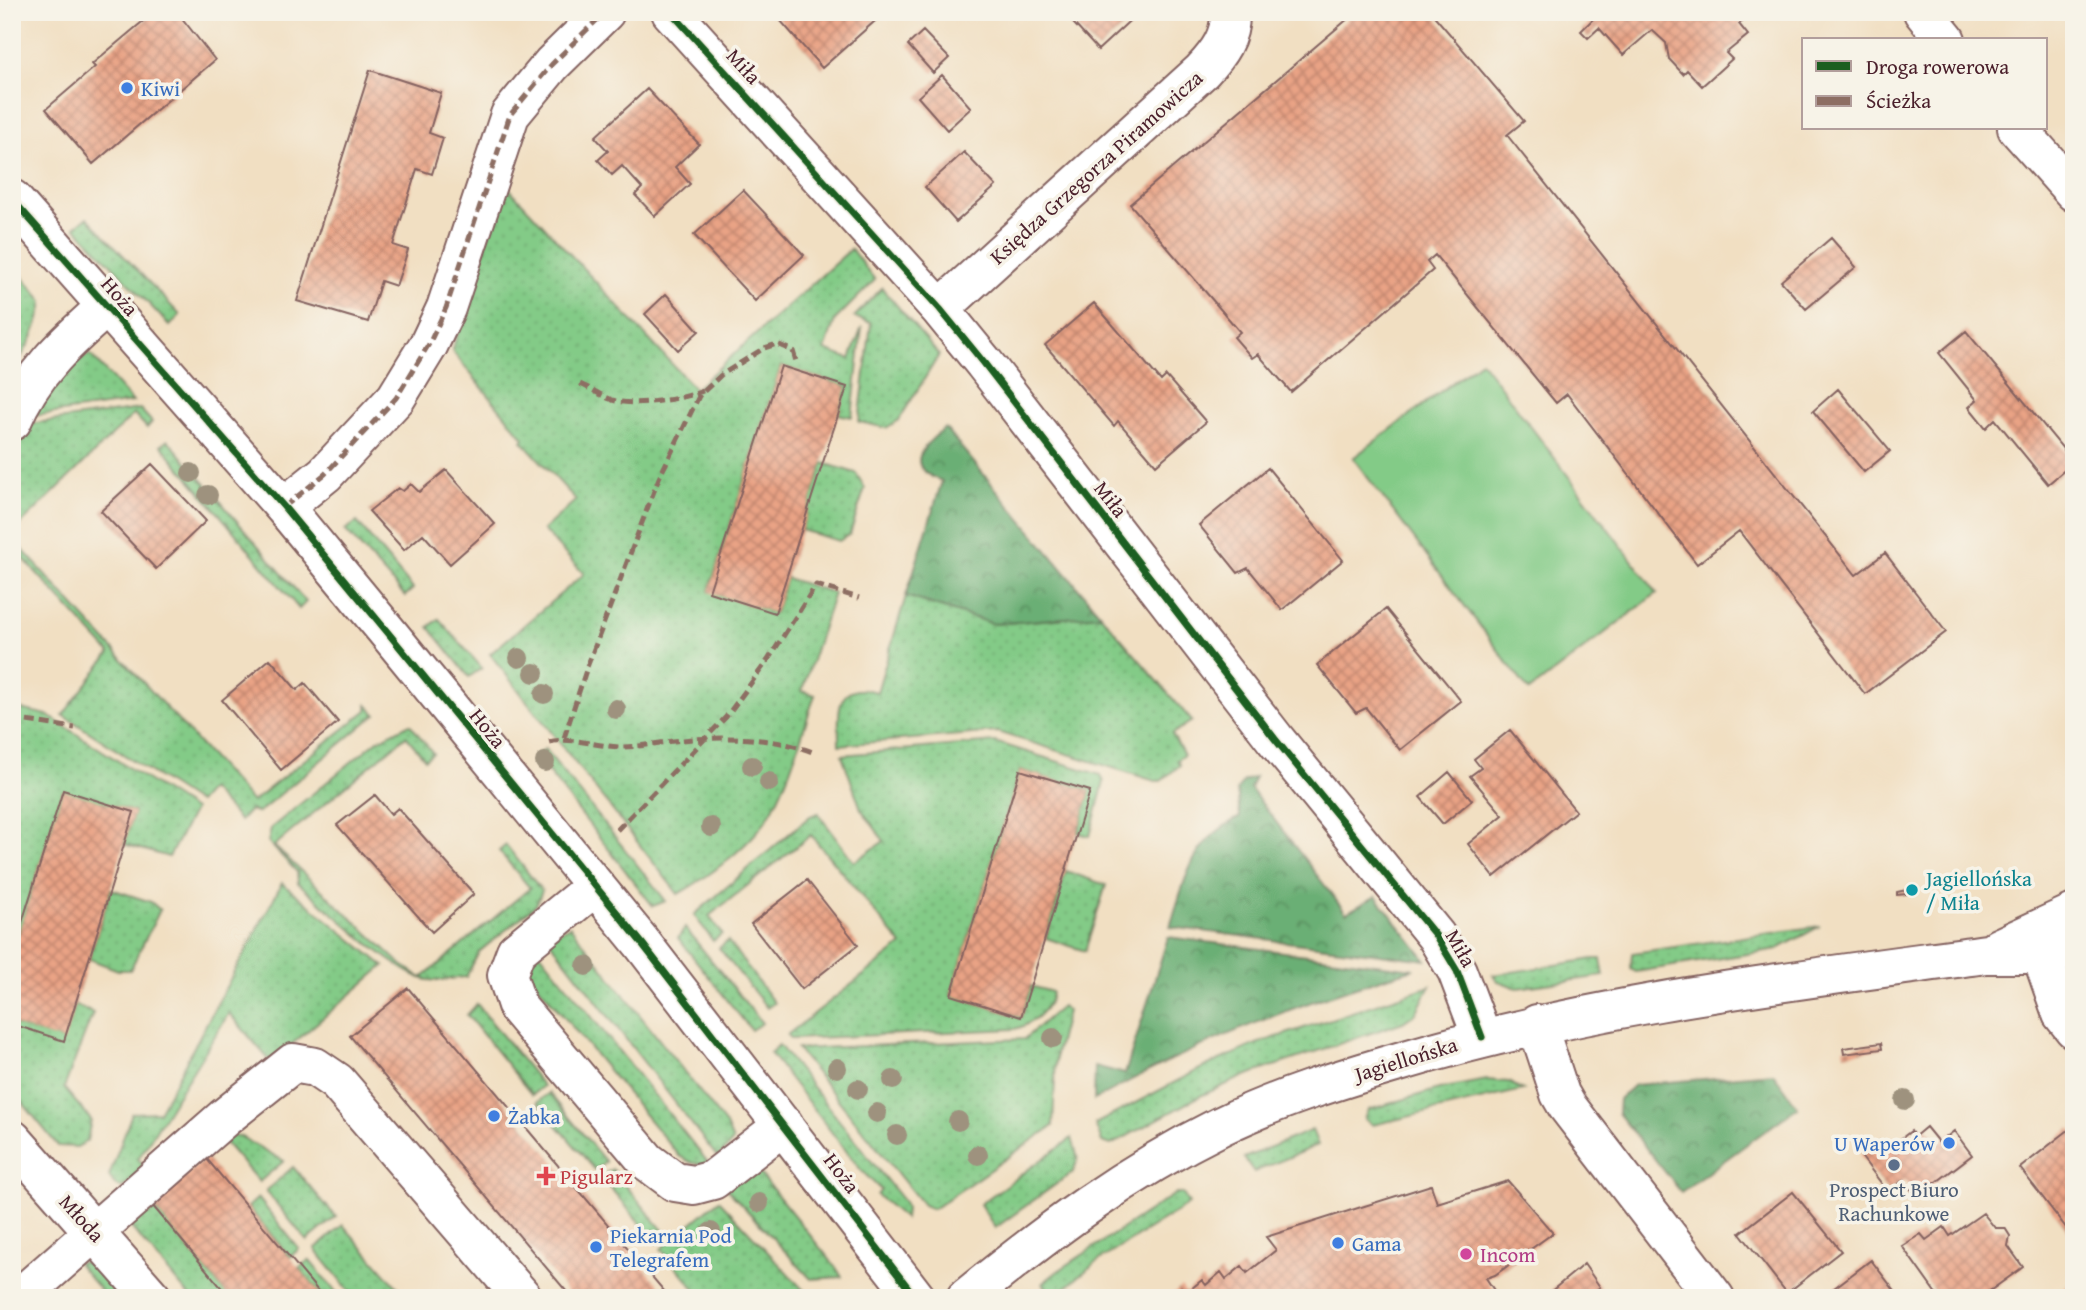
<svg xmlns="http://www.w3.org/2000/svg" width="2086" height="1310" viewBox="0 0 2086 1310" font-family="'Gentium Book Plus',serif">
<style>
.grass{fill:url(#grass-dots);stroke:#667559;stroke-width:2}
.forest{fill:url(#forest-crowns);stroke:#5a6750;stroke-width:2}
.garden{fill:#83cb87;stroke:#667559;stroke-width:2}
.building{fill:url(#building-cross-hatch)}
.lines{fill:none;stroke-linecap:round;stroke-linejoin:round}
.minor-casing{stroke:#846260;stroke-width:42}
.minor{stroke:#fff;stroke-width:38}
.quiet{stroke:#8d6e63;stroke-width:5;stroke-dasharray:10 5;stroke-linecap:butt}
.cycleway-casing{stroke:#f7f3e8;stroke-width:11}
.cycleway{stroke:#1b5e20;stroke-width:7}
.tree{fill:#9e927e}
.shop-dot{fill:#3f7fe0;stroke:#f7f3e8;stroke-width:2.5}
.culture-dot{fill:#0f9aa8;stroke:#f7f3e8;stroke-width:2.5}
.service-dot{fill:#5c6f8a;stroke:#f7f3e8;stroke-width:2.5}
.health-dot{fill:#e0444e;stroke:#f7f3e8;stroke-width:2.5}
.hotel-dot{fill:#d1479c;stroke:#f7f3e8;stroke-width:2.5}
.labels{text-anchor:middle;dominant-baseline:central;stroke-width:7;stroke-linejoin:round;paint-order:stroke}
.street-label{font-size:21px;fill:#4a1f2b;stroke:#f7f3e8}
.shop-label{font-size:21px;fill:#366cbe;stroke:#f7f3e8;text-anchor:start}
.culture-label{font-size:21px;fill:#0d838f;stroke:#f7f3e8;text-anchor:start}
.health-label{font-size:21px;fill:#be3a42;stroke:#f7f3e8;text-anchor:start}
.service-label{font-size:21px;fill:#4e5e75;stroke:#f7f3e8}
.hotel-label{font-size:21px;fill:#b23c85;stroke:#f7f3e8;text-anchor:start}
</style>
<defs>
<pattern id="grass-dots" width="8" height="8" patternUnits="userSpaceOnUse" patternTransform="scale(1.75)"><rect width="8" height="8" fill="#83cb87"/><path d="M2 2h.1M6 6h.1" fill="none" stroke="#73ae75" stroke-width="1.8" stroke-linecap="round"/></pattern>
<pattern id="forest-crowns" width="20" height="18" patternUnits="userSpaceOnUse" patternTransform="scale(1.75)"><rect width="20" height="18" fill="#6aaf74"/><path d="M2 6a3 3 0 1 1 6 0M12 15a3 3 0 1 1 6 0" fill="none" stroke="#598e5f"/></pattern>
<pattern id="building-cross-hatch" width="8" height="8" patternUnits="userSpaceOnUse" patternTransform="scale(1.75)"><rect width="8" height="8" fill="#e9a385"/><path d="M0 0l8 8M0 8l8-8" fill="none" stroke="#bf846d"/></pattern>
</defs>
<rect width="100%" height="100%" fill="#f7f3e8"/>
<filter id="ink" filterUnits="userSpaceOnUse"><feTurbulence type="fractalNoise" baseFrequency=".0143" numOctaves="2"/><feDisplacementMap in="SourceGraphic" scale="14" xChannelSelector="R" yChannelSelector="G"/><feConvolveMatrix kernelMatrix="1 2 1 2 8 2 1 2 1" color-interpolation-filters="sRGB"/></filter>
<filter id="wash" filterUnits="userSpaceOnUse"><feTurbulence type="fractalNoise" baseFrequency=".00686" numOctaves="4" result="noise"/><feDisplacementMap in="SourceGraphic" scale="28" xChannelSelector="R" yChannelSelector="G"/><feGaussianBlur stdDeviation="1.57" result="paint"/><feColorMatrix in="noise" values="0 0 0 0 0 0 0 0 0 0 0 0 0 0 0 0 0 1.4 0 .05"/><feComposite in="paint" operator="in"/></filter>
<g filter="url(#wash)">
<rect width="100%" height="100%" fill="#f1dfc2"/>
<!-- grass -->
<path class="grass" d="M505,184L695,389L851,249L875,280L835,320L825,350L850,359L862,327L852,417L838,414L847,387L781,366L709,591L775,613L786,578L834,593L802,691L815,695C801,735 790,781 768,817C751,845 707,878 678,894L490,654L584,574L543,530L576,500L522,441L524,438L452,351Z
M87,217L180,315L170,326L75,227Z
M12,264L43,301C40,327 27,349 12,371Z
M882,288L939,355L899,420L886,428L859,422L871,323L854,317Z
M90,354L133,402L33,416C45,391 64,365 90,354Z
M140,409L152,422L147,428L134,414L12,533V455L28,424Z
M168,440L306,602L299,609L161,445Z
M823,463L856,473L865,488L850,534L839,541L801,530Z
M357,522L413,589L405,596L345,530Z
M12,538L252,802L367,710V705L376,714L258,813L250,810L240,821L210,789L198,803L63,715L110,653L12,546Z
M906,596L994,624L1101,615L1192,721L1172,734L1184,755L1177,760L1180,765L1161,781H1155L997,732L839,745C839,713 833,681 877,692Z
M439,619L482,668L469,677L429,627Z
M12,707L47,715L194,810L169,857L124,844L134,812L63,791L12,955Z
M410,724L433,753L425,759L406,736L274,846L401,964L422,978L530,888L499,851L506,845L542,891L536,905L479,952L466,977C454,978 439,982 428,980C398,976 324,904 298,883L297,872L268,842L271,828L378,740Z
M995,742L1101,775L1104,782L1090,836L1078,833L1090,791L1020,770L951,995L1021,1017L1031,986L1052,992C1051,1008 1031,1025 1015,1029L791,1039L787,1035L902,945L811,835L709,916L722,934L713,941L694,915L810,816L818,813L854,862L884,841L861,809L842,755Z
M545,749L666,901L653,906L535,755Z
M1066,871L1106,885L1085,951L1046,938Z
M282,883L384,966L271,1062L229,1013L138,1159L148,1169L121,1188L115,1185L109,1176L132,1113L159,1112Z
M111,889L151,902L160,910L130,970H118L89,959Z
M570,926L726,1125L733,1141L718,1158L547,937Z
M1820,926L1778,949L1636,972L1631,969L1632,953Z
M685,928L762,1023L751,1030L678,938Z
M728,941L774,1003L767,1008L719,948Z
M535,946L710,1165L692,1163L679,1156L532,978L529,972Z
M1593,959H1601L1604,976L1517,988L1498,981L1493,975Z
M1430,986L1416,1013L1403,1022L1245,1076L1198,1097L1111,1145L1102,1142L1095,1124L1206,1066L1259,1043Z
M477,1004L543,1086L532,1095L467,1015Z
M75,1005L93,1013L64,1088L91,1120L87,1141L77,1147L58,1146L12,1090V1024L63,1040Z
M1062,1006L1067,1011L1056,1054L1053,1126L933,1209L923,1205L797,1049L1024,1039Z
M779,1045L904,1202L906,1208L905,1219L877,1195L881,1190L861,1170L770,1053Z
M1487,1080L1508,1082L1523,1090L1373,1125L1364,1119L1368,1110L1439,1089Z
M549,1093L606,1162L595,1170L537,1102Z
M1312,1130L1318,1145L1254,1172L1244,1158Z
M226,1134L241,1137L284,1161L259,1182L220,1137Z
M1072,1138L1078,1159L1073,1172L995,1228L980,1204Z
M293,1167L336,1217L307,1241L266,1191Z
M612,1169L667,1235L657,1243L601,1177Z
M757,1170L835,1266L842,1277L811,1279L726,1188Z
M1175,1194H1183L1189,1204L1095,1263L1059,1293L1048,1291L1043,1283L1058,1271Z
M258,1198L299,1249L290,1257L248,1207Z
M719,1200L811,1298H703L661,1249Z
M152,1205L230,1298H191L128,1224Z
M343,1225L400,1290L390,1298H355L315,1249Z
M309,1260L341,1298H324L299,1268Z
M83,1262L100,1271L122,1298H107L77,1263Z"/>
<!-- forest -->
<path class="forest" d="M945,428L1101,615L994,624L906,596L942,481C902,467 922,446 945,428Z
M1255,777L1250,788L1346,913L1376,896L1426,960L1170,927C1186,878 1190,842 1240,817L1237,790L1244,781Z
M1168,937L1414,969C1298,1003 1200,1041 1094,1100L1095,1066L1125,1074Z
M1773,1073L1798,1107L1681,1192L1618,1113L1619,1099L1634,1085Z"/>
<!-- garden -->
<path class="garden" d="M1481,361L1657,593L1529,691L1353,458Z"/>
<g id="blocks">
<!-- building -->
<path class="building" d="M154,12H177L215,60L93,164L46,109L95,67L92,64Z
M773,12H868L875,21L822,68Z
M1063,12H1139L1098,50Z
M1356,12H1431L1524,121L1507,135L1856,575L1885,553L1946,632L1865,694L1739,531L1697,564L1567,394L1556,403L1435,255L1427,262L1433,270L1291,392L1258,354L1252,358L1234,337L1240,332L1130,204Z
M1590,12H1743L1747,17L1739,24L1748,35L1726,53L1732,59L1702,86L1687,70L1683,74L1669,59L1666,43L1652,30L1623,55L1599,28L1588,38L1581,31L1595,17Z
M923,31L949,58L933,73L908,45Z
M370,70L441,93L429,133L443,138L432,174L417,169L393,245L408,250L396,286L381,281L368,322L297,301Z
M942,75L971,108L947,130L918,97Z
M647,89L699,144L675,167L690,184L655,216L635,195L642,188L622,166L612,175L598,160L608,151L595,137Z
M964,152L996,186L956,222L925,187Z
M743,190L804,255L755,301L694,235Z
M1831,238L1856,267L1806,309L1781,281Z
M666,294L699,331L678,350L645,314Z
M1094,303L1161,381L1166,376L1206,422L1156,465L1118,421L1114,426L1045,345Z
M1966,331L2074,462L2048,484L1995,419L1986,428L1969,407L1977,400L1939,353Z
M781,366L847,387L775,613L709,592Z
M1838,389L1890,451L1864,472L1813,411Z
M152,464L206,521L156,569L101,511Z
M1268,468L1343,560L1282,610L1248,568L1238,573L1199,525Z
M446,470L495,524L450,564L423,534L404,550L369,511L398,488L403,491L411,484L419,492Z
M1386,609L1461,701L1400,750L1366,708L1356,713L1317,665Z
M270,659L297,690L305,683L338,722L281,770L222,700Z
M1510,730L1576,811L1494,877L1468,844L1503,815L1470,776L1481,768L1474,759Z
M1020,770L1090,791L1021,1017L951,995Z
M1449,772L1472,800L1443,824L1420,797Z
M63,790L134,812L64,1041L12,1024V955Z
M375,795L391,814L398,808L474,894L432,932L337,825Z
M807,880L858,945L802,989L751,924Z
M1916,888L1917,893L1897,895V892Z
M408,988L670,1298H572L350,1036Z
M1881,1043L1882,1049L1844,1054L1843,1048Z
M1926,1127L1939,1143L1954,1131L1972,1155L1917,1197L1904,1180L1888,1192L1860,1155L1879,1141L1886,1150L1911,1131L1914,1137Z
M2071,1128L2074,1131V1238L2020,1168Z
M206,1158L324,1298H230L152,1205Z
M1508,1181L1553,1233L1495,1275L1486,1278L1499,1298H1169L1181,1287L1186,1293L1202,1280L1206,1285L1221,1272L1226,1279L1242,1266L1247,1273L1276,1250L1266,1237L1431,1185L1437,1203Z
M1793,1192L1841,1251L1787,1293L1740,1233Z
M1983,1213L1995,1228H2005L2010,1236L2008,1246L2023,1267L1980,1298H1939L1902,1246L1921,1234L1926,1240L1944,1227L1950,1236Z
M1871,1260L1900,1298H1834L1829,1292Z
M1584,1264L1600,1287L1587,1298H1543Z
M2074,1280V1298H2052Z"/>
</g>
</g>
<g filter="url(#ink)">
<use href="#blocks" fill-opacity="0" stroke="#846260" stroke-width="2"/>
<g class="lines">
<defs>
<path id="minor" d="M671,12L940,309L984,363L1275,739L1436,936L1457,971L1482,1037
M1923,12L1946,40
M2017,128L2074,192
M12,199L284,507L389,634L641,942L916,1298
M940,309L1202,71C1218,54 1231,37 1230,12
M12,421C32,372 68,341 106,307
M284,507L325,474L396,398L429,344L446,308L510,115L552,64L605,12
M594,887L516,951L507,975L518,1008L647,1161L675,1182L694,1185L713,1180L784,1125
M1998,948L2074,913
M2041,954L2062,1014L2074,1029
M1537,1024L1560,1094L1567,1106L1715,1298
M12,1139L152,1298
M19,1298L224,1118L293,1063L315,1067L337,1082L523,1298
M966,1298C1049,1231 1124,1174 1221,1126C1279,1098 1340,1079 1402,1061C1592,1004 1790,981 1986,954H2041L2074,950"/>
</defs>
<!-- minor casing -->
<use href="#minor" class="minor-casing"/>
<!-- minor -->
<use href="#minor" class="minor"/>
<!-- quiet -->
<path class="quiet" d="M580,384C590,388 600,395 610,399C630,408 683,399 703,391
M284,507L325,474L396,398L429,344L446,308L510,115L552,64L605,12
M12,719L75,728
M564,738L587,667L659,478L699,396L721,375L764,348L777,344L793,351L796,361
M549,742C572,736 597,747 623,747C642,747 662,742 682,740C723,736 777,737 815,753
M617,830L726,717L768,660L816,585L859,598"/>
<defs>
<path id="cycleway" d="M671,12L940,309L984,363L1275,739L1436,936L1457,971L1482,1037
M12,199L284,507L389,634L641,942L916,1298"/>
</defs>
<!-- cycleway casing -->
<use href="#cycleway" class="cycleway-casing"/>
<!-- cycleway -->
<use href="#cycleway" class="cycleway"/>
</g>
<!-- trees -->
<g class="tree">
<circle cx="191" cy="473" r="10"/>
<circle cx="208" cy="495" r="10"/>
<circle cx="519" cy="658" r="10"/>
<circle cx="534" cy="673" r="10"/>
<circle cx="544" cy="694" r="10"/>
<circle cx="616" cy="709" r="10"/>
<circle cx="545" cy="762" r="10"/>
<circle cx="752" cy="766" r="10"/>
<circle cx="769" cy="782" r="10"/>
<circle cx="711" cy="827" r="10"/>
<circle cx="586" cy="966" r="10"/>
<circle cx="1053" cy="1038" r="10"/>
<circle cx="837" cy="1068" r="10"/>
<circle cx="893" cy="1080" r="10"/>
<circle cx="858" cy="1089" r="10"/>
<circle cx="1905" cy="1100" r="10"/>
<circle cx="877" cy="1113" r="10"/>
<circle cx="958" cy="1121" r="10"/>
<circle cx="897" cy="1135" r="10"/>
<circle cx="978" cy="1155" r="10"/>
<circle cx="759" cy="1203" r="10"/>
<circle cx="711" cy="1232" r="10"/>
</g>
</g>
<!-- markers -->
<g class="shop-dot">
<circle cx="127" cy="88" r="7"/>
<circle cx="494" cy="1116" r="7"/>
<circle cx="1949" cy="1143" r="7"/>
<circle cx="1338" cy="1243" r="7"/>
<circle cx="596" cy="1247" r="7"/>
</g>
<circle class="culture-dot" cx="1912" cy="890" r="7"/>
<circle class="service-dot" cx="1894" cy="1165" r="7"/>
<path class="health-dot" d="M542.5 1165.5h7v7h7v7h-7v7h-7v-7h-7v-7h7z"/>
<circle class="hotel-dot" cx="1466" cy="1254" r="7"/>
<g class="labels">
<!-- street labels -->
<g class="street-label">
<text transform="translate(744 66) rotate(48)">Miła</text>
<text transform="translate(1096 167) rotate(-42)">Księdza Grzegorza Piramowicza</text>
<text transform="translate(120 296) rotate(49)">Hoża</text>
<text transform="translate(1111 499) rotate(52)">Miła</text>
<text transform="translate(488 728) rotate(51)">Hoża</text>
<text transform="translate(1461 948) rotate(60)">Miła</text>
<text transform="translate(1406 1059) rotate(-17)">Jagiellońska</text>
<text transform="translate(842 1173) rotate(53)">Hoża</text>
<text transform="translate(82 1218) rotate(48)">Młoda</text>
</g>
<!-- shop labels -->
<g class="shop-label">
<text x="141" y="88">Kiwi</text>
<text x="508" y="1116">Żabka</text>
<text x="1935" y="1143" text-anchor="end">U Waperów</text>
<text x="610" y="1235">Piekarnia Pod<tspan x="610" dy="24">Telegrafem</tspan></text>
<text x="1352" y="1243">Gama</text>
</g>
<!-- culture labels -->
<g class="culture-label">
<text x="1926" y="878">Jagiellońska<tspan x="1926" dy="24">/ Miła</tspan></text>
</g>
<!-- health labels -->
<g class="health-label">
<text x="560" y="1176">Pigularz</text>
</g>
<!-- service labels -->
<g class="service-label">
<text x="1894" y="1189">Prospect Biuro<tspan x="1894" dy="24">Rachunkowe</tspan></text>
</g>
<!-- hotel labels -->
<g class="hotel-label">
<text x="1480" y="1254">Incom</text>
</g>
</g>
<!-- margin -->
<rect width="2086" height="1310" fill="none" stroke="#f7f3e8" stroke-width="42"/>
<!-- legend -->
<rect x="1802" y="38" width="245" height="91" fill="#f7f3e8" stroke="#b29e9c" stroke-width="2"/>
<rect x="1816" y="61" width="35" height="10" fill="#1b5e20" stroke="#b29e9c" stroke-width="2"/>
<text x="1866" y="74" font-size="21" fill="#4a1f2b">Droga rowerowa</text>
<rect x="1816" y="96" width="35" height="10" fill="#8d6e63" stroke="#b29e9c" stroke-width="2"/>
<text x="1866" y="108" font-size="21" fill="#4a1f2b">Ścieżka</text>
</svg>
